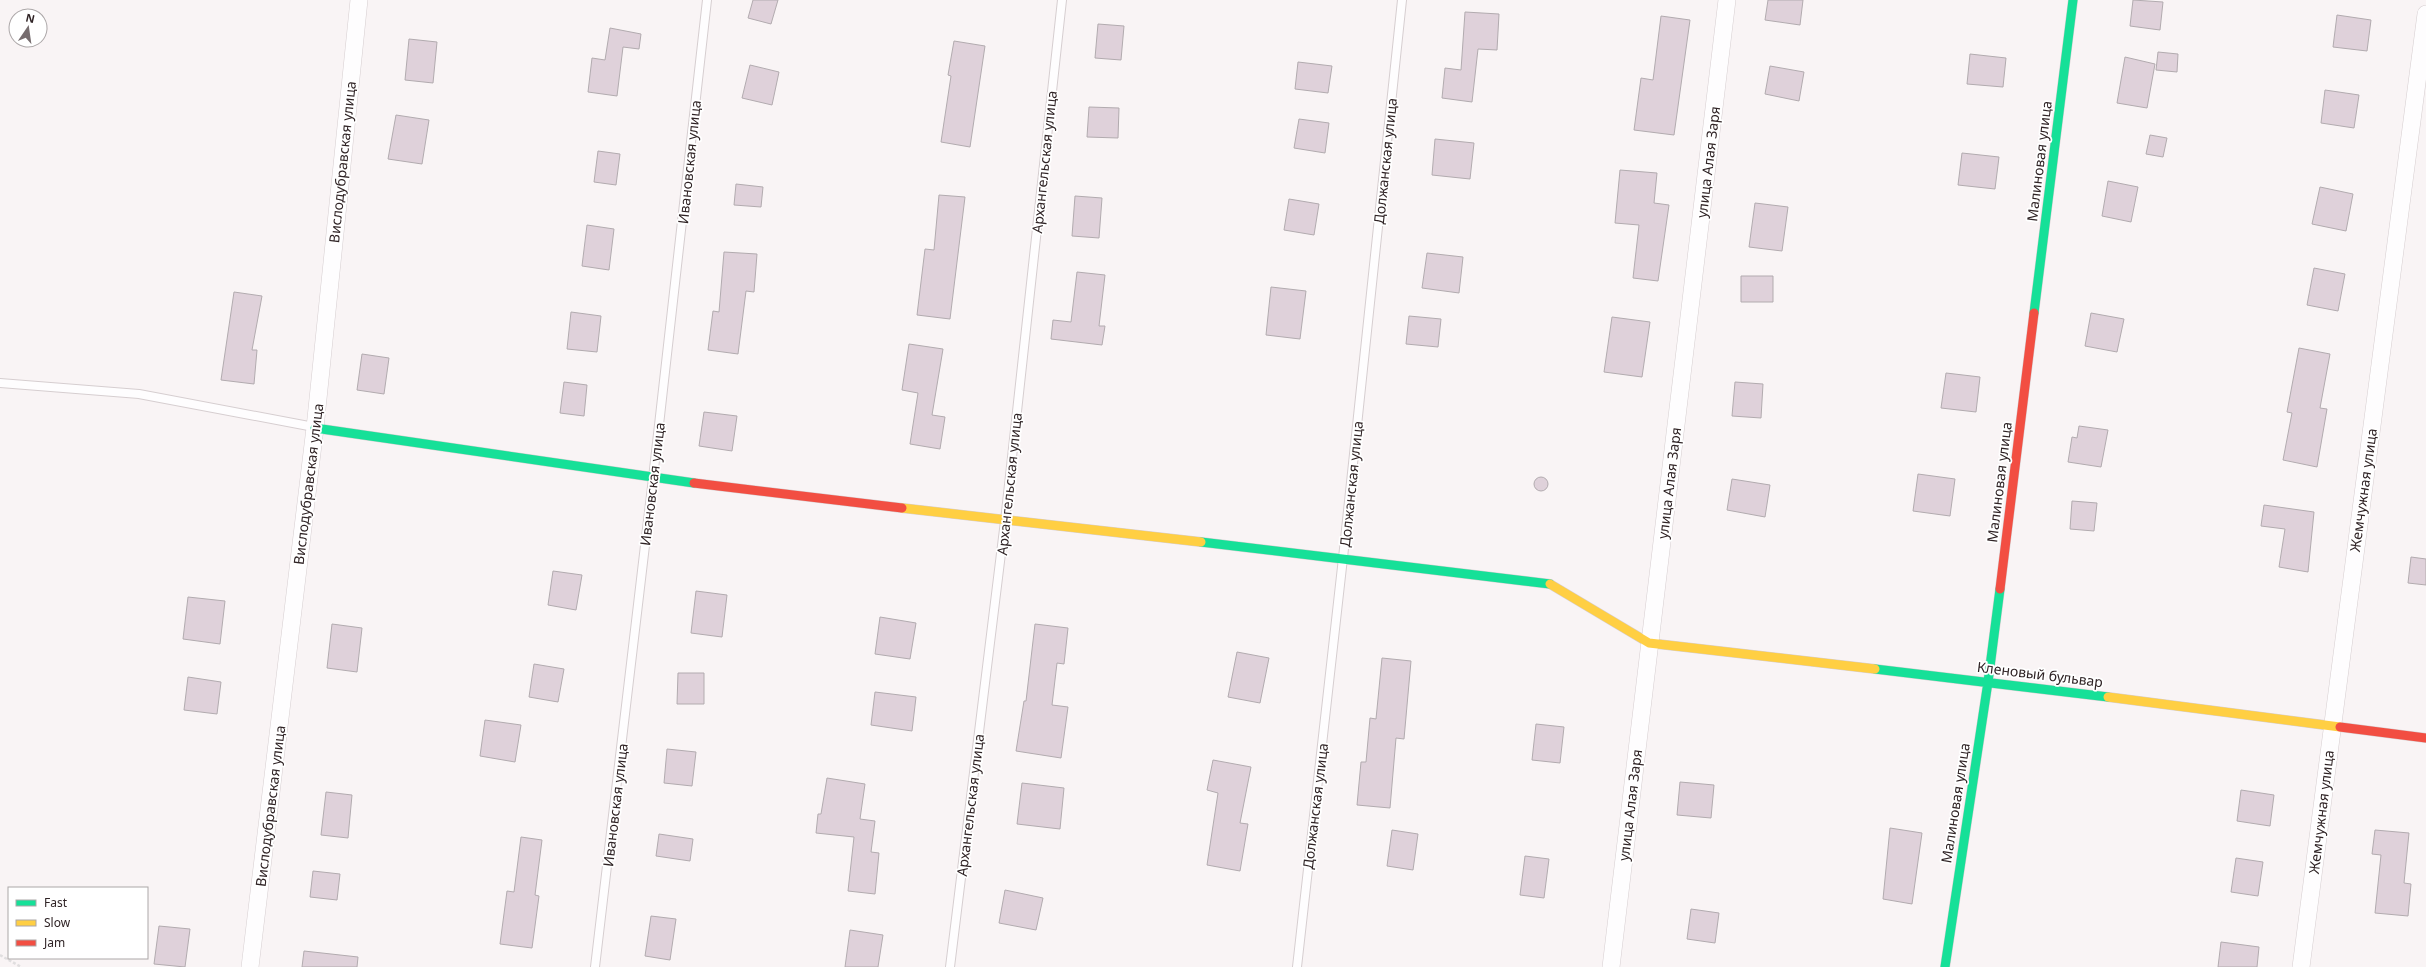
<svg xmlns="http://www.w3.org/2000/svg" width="2426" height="967" viewBox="0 0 2426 967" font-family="'Noto Sans',sans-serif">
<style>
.building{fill:#dfd1da;stroke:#b2abaf}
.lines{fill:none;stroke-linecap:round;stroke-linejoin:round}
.lane-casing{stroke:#d6ced0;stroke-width:10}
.street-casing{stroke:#d6ced0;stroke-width:18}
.fast-casing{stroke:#d6ced0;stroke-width:10}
.slow-casing{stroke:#d6ced0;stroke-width:10}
.jam-casing{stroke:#d6ced0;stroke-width:10}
.path{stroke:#e0dedf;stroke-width:2.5;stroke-dasharray:3 2;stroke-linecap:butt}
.lane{stroke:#fefdfe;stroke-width:8}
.street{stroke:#fefdfe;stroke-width:17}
.fast{stroke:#16e098;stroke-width:9}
.slow{stroke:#ffcf43;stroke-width:9}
.jam{stroke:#f24e42;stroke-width:9}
.labels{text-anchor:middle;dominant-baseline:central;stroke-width:3.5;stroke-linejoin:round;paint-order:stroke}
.street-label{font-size:14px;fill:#2f2325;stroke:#fff}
</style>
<rect width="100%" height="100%" fill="#f9f4f5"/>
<!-- building -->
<path class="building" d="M753,0H778L771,24L748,18Z
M1768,0H1803L1800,25L1765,20Z
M2133,0L2163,2L2160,30L2130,26Z
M1465,12L1499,14L1497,50L1478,49L1472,102L1442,98L1445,68L1461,70Z
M2337,15L2371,20L2367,51L2333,47Z
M1661,16L1690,20L1674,135L1634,130L1641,78L1653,80Z
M1098,24L1124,26L1121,60L1095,58Z
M610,28L641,34L639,49L623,47L617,96L588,92L592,58L605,60Z
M409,39L437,42L433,83L405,80Z
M954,41L985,46L970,147L941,142L951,76L948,75Z
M2158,52L2178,54L2177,72L2156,70Z
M1970,54L2006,58L2003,87L1967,84Z
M2125,57L2155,64L2147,108L2117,103Z
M1298,62L1332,66L1328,93L1295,89Z
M750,65L779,72L772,105L742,98Z
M1770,66L1804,72L1799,101L1765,94Z
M2325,90L2359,95L2354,128L2321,123Z
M1089,107L1119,108L1118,138L1087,137Z
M396,115L429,120L422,164L388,159Z
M1299,119L1329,123L1325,153L1294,148Z
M2150,135L2167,138L2163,157L2146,154Z
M1435,139L1474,143L1470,179L1432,175Z
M598,151L620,154L616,185L594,182Z
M1962,153L1999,157L1995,189L1958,185Z
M1620,170L1657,173L1654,203L1669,205L1658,281L1633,278L1639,225L1615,223Z
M2108,181L2138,187L2131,222L2102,216Z
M736,184L763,187L761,207L734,205Z
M2320,187L2353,194L2346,231L2312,224Z
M939,195L965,197L950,319L917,315L925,249L934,250Z
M1075,196L1102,198L1099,238L1072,236Z
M1289,199L1319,204L1314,235L1284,230Z
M1755,203L1788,207L1782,251L1749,247Z
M587,225L614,229L609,270L582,266Z
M724,252L757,254L754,292L746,291L738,354L708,350L713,311L719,312Z
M1427,253L1463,257L1459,293L1422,288Z
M2314,268L2345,274L2338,311L2307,305Z
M1077,272L1105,275L1099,326H1105L1102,345L1051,339L1053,320L1071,322Z
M1741,276H1773V302H1741Z
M1271,287L1306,291L1300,339L1266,335Z
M234,292L262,296L252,350H257L254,384L221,380Z
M571,312L601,316L597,352L567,349Z
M2091,313L2124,319L2117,352L2085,346Z
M1409,316L1441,319L1438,347L1406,344Z
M1612,317L1650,322L1642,377L1604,372Z
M909,344L943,349L932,415L945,417L940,449L910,444L918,393L902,390Z
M2299,348L2330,354L2320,408L2327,409L2317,467L2283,460L2292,413L2287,412Z
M362,354L389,358L384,394L357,390Z
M1946,373L1980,377L1976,412L1941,408Z
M564,382L587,385L584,416L560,413Z
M1735,382L1763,384L1761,418L1732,416Z
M704,412L737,416L732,451L699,446Z
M2079,426L2108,430L2101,467L2068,462L2072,437L2077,438Z
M1918,474L1955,479L1950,516L1913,511Z
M1534 484a7 7 0 1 1 14 0a7 7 0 1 1-14 0Z
M1732,479L1770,485L1765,517L1727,510Z
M2072,501L2097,503L2094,531L2070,529Z
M2264,505L2314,512L2308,572L2279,567L2285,529L2261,526Z
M2411,557L2426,559V585L2408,583Z
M553,571L582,575L576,610L548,605Z
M696,591L727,595L722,637L691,633Z
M188,597L225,601L220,644L183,639Z
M880,617L916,623L910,659L875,654Z
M332,624L362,628L357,672L327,668Z
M1035,624L1068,628L1064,664L1057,663L1052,705L1068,707L1061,758L1016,751L1024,701H1026Z
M1237,652L1269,658L1260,703L1228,697Z
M1382,658L1411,661L1404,739L1396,738L1390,808L1357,805L1361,762H1366L1370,718L1376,719Z
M534,664L564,669L558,702L529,697Z
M678,673H704V704H677Z
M188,677L221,682L217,714L184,710Z
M875,692L916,697L912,731L871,725Z
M485,720L521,725L515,762L480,756Z
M1536,724L1564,727L1560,763L1532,760Z
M667,749L696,752L692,786L664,783Z
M1213,760L1251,767L1240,823L1248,824L1240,871L1207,865L1218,793L1207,790Z
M827,778L865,784L860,819L875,821L871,852L879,853L875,894L848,891L854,837L816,833L818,814H821Z
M1680,782L1714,785L1711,818L1677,815Z
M1022,783L1064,788L1060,829L1017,824Z
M2241,790L2274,795L2270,826L2237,821Z
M326,792L352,795L348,838L321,835Z
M1890,828L1922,833L1912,904L1883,899Z
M1392,830L1418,834L1413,870L1387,866Z
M2375,830L2409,833L2404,883L2411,884L2408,916L2375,913L2381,855L2372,854Z
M659,834L693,839L690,861L656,856Z
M521,837L542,840L535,895L539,896L532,948L500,944L507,891L514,892Z
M1525,856L1549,859L1544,898L1520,895Z
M2236,858L2263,862L2258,896L2231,892Z
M313,871L340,874L337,900L310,897Z
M1005,890L1043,898L1036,930L999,923Z
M1691,909L1719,913L1715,943L1687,939Z
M651,916L676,919L670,960L645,956Z
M159,926L190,929L185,967L154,964Z
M850,930L883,935L878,967H845Z
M2221,942L2259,947L2257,967H2218Z
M304,951L358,957L357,967H302Z"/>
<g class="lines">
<defs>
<path id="lane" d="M0,383L139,394L314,427
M595,967L653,478L707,0
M950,967L1005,521L1062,0
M1297,967L1343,558L1402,0"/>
<path id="street" d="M250,967L315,428L359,0
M1611,967L1727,0
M2301,967L2426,14"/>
<path id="fast" d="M2034,313L2073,0
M315,428L694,483
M1201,542L1550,584
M1875,669L2108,697
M1945,967L1988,682L2000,589"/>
<path id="slow" d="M902,508L1201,542
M1550,584L1649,643L1875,669
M2108,697L2340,727"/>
<path id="jam" d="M694,483L902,508
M2000,589L2034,313
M2340,727L2426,738"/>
</defs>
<!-- lane casing -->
<use href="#lane" class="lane-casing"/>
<!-- street casing -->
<use href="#street" class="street-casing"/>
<!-- fast casing -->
<use href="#fast" class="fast-casing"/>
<!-- slow casing -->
<use href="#slow" class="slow-casing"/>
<!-- jam casing -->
<use href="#jam" class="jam-casing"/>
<!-- path -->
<path class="path" d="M0,955L21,967"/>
<!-- lane -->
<use href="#lane" class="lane"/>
<!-- street -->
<use href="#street" class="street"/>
<!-- fast -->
<use href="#fast" class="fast"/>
<!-- slow -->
<use href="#slow" class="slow"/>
<!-- jam -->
<use href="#jam" class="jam"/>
</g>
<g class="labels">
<!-- street labels -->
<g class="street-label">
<text transform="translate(1385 161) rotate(-84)">Должанская улица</text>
<text transform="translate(2039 161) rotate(-83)">Малиновая улица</text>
<text transform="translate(342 162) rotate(-84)">Вислодубравская улица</text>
<text transform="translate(689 162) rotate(-84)">Ивановская улица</text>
<text transform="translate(1044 162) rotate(-84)">Архангельская улица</text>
<text transform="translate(1708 162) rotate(-83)">улица Алая Заря</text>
<text transform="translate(1999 482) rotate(-83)">Малиновая улица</text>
<text transform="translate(1669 483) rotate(-83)">улица Алая Заря</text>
<text transform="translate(308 484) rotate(-83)">Вислодубравская улица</text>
<text transform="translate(652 484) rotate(-83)">Ивановская улица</text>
<text transform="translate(1009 484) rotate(-84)">Архангельская улица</text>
<text transform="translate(1351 484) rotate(-84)">Должанская улица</text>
<text transform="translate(2363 490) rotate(-82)">Жемчужная улица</text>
<text transform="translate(2040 674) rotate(7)">Кленовый бульвар</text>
<text transform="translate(1955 803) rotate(-81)">Малиновая улица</text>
<text transform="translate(615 805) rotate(-83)">Ивановская улица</text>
<text transform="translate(970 805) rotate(-83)">Архангельская улица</text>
<text transform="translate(1630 805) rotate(-83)">улица Алая Заря</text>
<text transform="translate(270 806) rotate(-83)">Вислодубравская улица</text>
<text transform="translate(1315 806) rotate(-83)">Должанская улица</text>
<text transform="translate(2321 812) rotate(-83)">Жемчужная улица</text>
</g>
</g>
<!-- legend -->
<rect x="8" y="887" width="140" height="72" fill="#ffffff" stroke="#aca7a8"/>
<rect x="16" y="900" width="20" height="6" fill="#16e098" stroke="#aca7a8"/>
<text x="44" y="907" font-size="12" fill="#2f2325">Fast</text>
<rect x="16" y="920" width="20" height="6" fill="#ffcf43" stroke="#aca7a8"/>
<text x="44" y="927" font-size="12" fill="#2f2325">Slow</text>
<rect x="16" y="940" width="20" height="6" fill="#f24e42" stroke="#aca7a8"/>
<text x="44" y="947" font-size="12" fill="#2f2325">Jam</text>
<!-- north arrow -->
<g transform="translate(28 28) rotate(13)"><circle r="19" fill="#ffffff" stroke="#aca7a8"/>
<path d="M0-3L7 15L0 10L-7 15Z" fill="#766c6e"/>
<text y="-6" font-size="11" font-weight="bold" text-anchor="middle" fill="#2f2325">N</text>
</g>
</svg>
